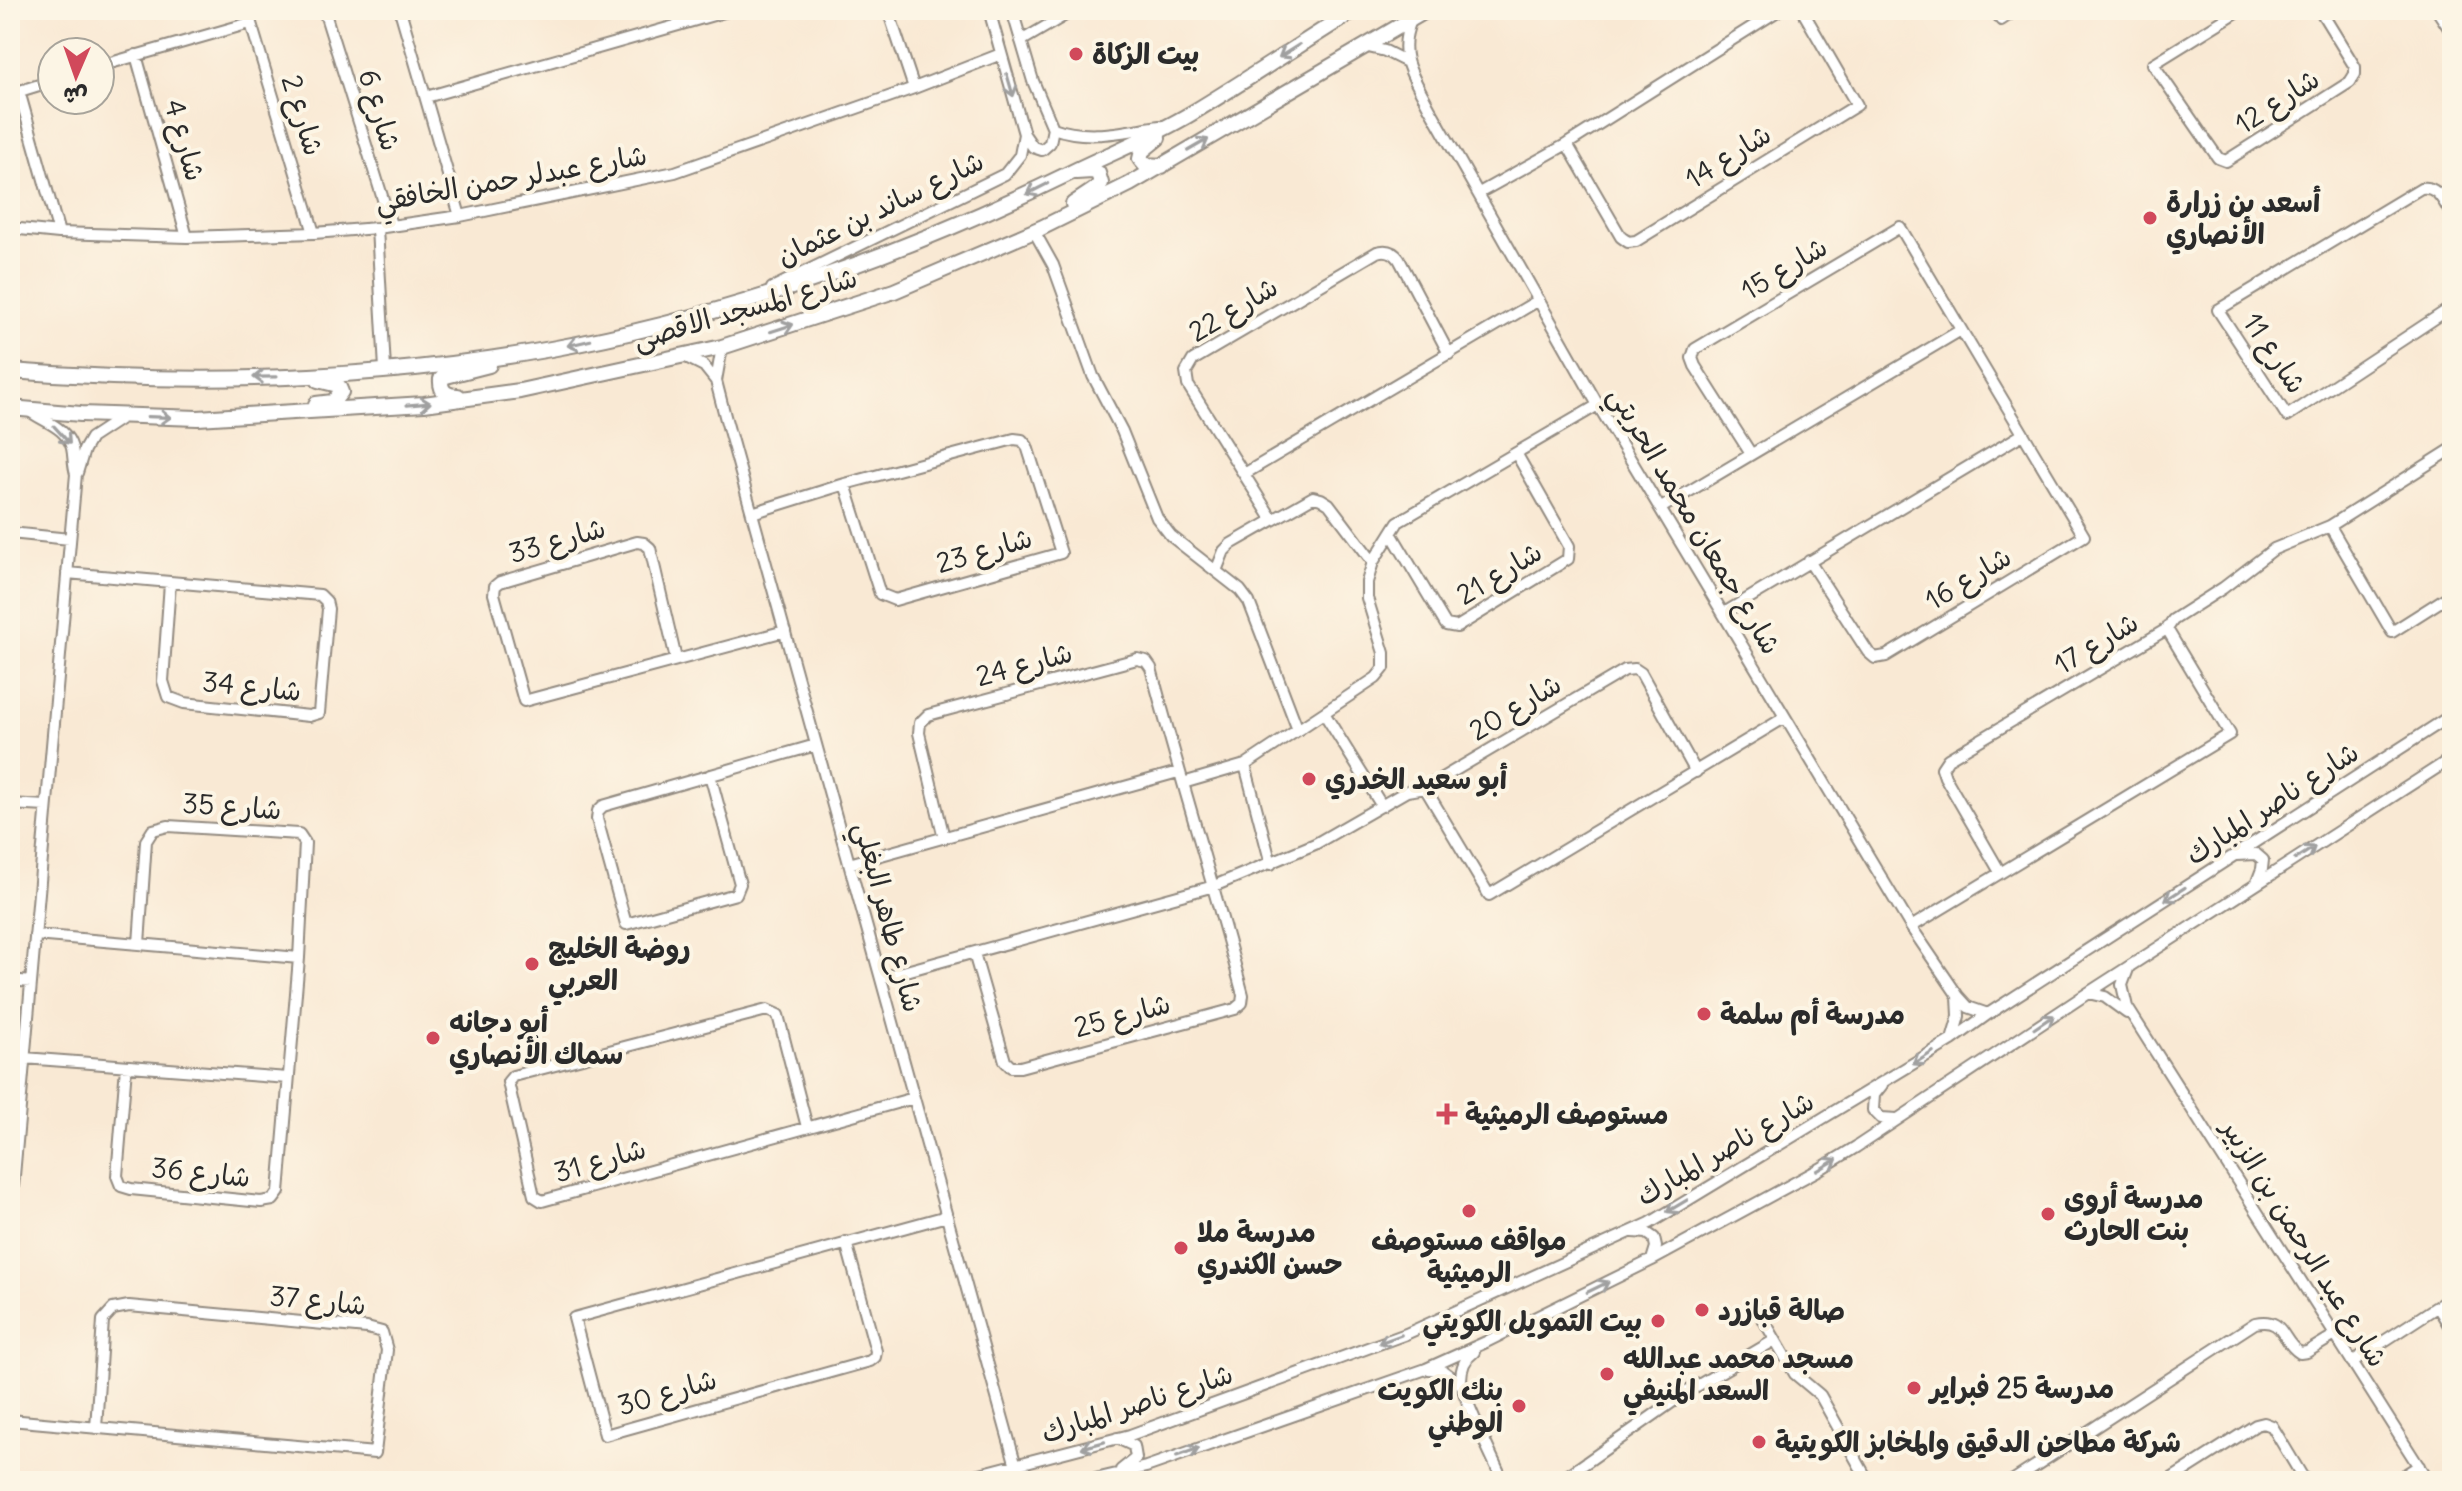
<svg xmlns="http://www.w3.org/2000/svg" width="2462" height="1491" viewBox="0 0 2462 1491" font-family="Delius,'Playpen Sans Arabic',sans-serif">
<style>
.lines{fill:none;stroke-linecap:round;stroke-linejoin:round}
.minor-casing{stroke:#928a80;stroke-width:14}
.major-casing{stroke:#928a80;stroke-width:18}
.minor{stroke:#fff;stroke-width:10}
.major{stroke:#fff;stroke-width:14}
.oneway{stroke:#a0a0a0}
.poi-dot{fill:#d1495b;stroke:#fcf5e5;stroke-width:3}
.labels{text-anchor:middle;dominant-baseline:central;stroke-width:8;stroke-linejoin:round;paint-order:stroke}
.poi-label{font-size:28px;font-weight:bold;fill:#2b2b2b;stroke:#fcf5e5;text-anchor:start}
.street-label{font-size:28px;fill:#2b2b2b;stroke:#fcf5e5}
</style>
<rect width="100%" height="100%" fill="#fcf5e5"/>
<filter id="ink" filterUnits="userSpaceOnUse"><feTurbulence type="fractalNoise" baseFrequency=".0125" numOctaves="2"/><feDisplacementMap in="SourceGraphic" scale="16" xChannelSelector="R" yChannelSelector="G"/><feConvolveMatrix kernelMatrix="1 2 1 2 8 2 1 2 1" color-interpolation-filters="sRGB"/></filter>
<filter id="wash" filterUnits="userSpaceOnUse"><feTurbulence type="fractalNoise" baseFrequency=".006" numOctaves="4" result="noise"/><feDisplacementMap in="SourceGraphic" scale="32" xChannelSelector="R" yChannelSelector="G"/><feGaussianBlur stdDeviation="1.8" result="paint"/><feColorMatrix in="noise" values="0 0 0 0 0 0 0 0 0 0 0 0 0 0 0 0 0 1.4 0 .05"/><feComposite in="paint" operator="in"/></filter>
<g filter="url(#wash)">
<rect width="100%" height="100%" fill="#f9e9d4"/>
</g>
<g filter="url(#ink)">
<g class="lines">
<defs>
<path id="minor" d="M247,10L314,233
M324,10L391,225
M400,10L460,216
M888,10L914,88
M1012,10L1033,81L1053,128C1089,141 1124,131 1160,126
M1995,10L2001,20L2016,10
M2240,10L2153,64L2218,158L2226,161L2350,82L2355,74V67L2320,10
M2437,10L2452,33
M1411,20C1396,56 1413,76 1429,107L1598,405L1911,927L1958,996L1968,1007L1988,1014
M1021,41L1074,10
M1364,46L1385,51L1405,61
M136,55L187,237
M100,66L250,23
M19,91L59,233
M10,94L52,81
M426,97L731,10
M1024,134L1033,147L1042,150L1050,143L1053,128
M1567,144L1621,237L1628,242L1636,241L1857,105L1802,10
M1479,193L1567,144L1779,10
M2452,215C2444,203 2438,185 2421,188L2218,310L2287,416L2452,307
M10,228L59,233L187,237L314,233L377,228L460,216L675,172L914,88L1001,54
M377,228L385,369
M1034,231L1053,265L1093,376L1122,431L1157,518L1171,536L1240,590L1249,602L1298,730
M772,288L1005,174L1020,155L1024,134L989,10
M722,347L716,381L725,416L1016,1466
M686,357L704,366L716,381
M1751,454L1695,366L1692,358L1695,349L1900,227L2084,536L1886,656L1875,658L1868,652L1809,561
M77,473L84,450L91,438L126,415
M1244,474L1539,300
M1661,508L1961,330
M752,513L845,484L1014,439L1022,440L1027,446L1061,553L895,600L880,594L845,484
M1272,519L1188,385L1186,372L1193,360L1377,252C1386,249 1393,251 1399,259L1449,354
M2330,526L2392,632L2452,594
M10,533L70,539
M1391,533L1446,625L1457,627L1568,559L1569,546L1516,453
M1216,571L1224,551L1231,544L1313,497L1321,499L1329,504L1373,562
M67,573L320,595L326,601L328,609L319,713L309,716L184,703L168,697L163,681L170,583
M1724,613L2023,434
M676,659L650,548L644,543L637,542L500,582L495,586L494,594L524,701L785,631
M1324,713L1382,806
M1245,765L1271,864
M710,775L740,884L736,894L626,924L597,819L598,811L603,806L816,745
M1183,783L1245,765L1376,678L1384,668V653L1367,598V582L1373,562L1398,522L1598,405
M1425,788L1489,895L1784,718
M10,804L46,806
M944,838L919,733L920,723L928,715L1137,659L1146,661L1151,668C1180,778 1214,885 1243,995L1242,1003L1235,1009L1020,1067H1011L1005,1061L974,953
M2236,855L2256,854L2263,860L2262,869L2257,882
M849,864L1178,772
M2000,872L1945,777L1942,768L1948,759L2167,629L2173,620L2223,588L2274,549L2330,526L2452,449
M1911,927L2230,734L2167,629
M35,935L299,958
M2128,969L2122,985L2127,1007L2428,1481
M881,978L1214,886L1315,844L1407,791L1425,788L1625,670L1635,669L1641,673L1696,772
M10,980L31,982
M2088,993L2105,997L2127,1013
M1952,1040L1959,1016L1958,996
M24,1058L288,1078
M126,1067L117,1176L121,1186L131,1189L261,1202L273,1200L279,1192L299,958L305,843L299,834L168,826L153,830L146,841L139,944
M1882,1085L1874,1095L1873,1110L1881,1118L1897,1119
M807,1127L778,1015L767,1010L513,1076L508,1082L534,1196L542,1201L914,1098
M10,1221L76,474C73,465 74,457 72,448C66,426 43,422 27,409
M1633,1232L1647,1233L1654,1238L1656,1247L1652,1260
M846,1242L876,1351L875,1357L870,1361L605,1435L574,1318L947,1216
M2438,1307L2452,1330
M1758,1310L1795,1374L1820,1395L1868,1481
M1474,1352C1465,1358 1461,1368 1461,1380C1461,1394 1495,1463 1503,1481
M2352,1362L2452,1297
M1429,1369L1443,1371L1462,1385
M10,1420L375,1453L387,1350L382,1332L367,1328L129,1306L113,1309L103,1320L96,1428
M1117,1438L1134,1446L1136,1458L1121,1470
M953,1481L1130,1435L1406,1334L1650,1223L1952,1040L1988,1014L2452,715
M1087,1481L1146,1467L1426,1369L1486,1342L1652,1260L1820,1169L1856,1147L2088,993L2452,758
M1560,1481L1685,1393L1775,1340
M2012,1481L2255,1323C2286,1317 2280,1341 2300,1353L2307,1352L2335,1335
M2168,1481L2256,1425L2264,1423L2272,1426L2305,1481
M2395,1481L2419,1466"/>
<path id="major" d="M1158,138L1142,151L1140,159L1145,165L1162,166
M1073,204L1094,190L1101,183L1098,173L1092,171L1076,172
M10,371C190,385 373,381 551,349C731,316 906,253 1070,173C1111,153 1154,136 1192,113C1247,80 1300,44 1355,10
M458,396C447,396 440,392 441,379L446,376L489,365
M316,404L333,402L341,392L338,385L318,380
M10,408L81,414L198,418L424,404L520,391L722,347L894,291L1041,228L1130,184L1427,10"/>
</defs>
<!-- minor casing -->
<use href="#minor" class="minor-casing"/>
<!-- major casing -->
<use href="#major" class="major-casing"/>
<!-- minor -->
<use href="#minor" class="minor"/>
<!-- major -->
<use href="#major" class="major"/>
</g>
<!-- one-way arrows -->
<defs><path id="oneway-shaft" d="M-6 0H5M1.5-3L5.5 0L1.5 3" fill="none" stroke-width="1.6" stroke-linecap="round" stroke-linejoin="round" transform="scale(2)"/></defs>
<g class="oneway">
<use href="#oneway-shaft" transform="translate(1289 51) rotate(148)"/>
<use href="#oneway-shaft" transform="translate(1010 85) rotate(74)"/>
<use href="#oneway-shaft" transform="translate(1198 145) rotate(-30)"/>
<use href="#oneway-shaft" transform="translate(1037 189) rotate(153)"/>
<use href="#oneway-shaft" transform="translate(782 328) rotate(-18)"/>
<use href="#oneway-shaft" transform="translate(579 343) rotate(167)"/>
<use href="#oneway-shaft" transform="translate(265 377) rotate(179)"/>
<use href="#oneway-shaft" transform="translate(419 404) rotate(-5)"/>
<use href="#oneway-shaft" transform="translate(159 417) rotate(2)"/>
<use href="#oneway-shaft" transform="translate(62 435) rotate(48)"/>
<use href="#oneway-shaft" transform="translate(2305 853) rotate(-33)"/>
<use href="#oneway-shaft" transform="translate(2175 894) rotate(147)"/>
<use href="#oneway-shaft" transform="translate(2044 1022) rotate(-34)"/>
<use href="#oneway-shaft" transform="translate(1923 1058) rotate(148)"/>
<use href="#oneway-shaft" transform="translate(1827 1165) rotate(-31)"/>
<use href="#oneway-shaft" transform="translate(1677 1206) rotate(149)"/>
<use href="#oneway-shaft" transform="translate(1598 1287) rotate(-26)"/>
<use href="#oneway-shaft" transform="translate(1390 1339) rotate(160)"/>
<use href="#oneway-shaft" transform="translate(1093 1445) rotate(165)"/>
<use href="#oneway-shaft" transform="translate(1188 1452) rotate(-19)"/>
</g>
</g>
<!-- markers -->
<g class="poi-dot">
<circle cx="1076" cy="54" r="8"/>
<circle cx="2150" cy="218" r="8"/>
<circle cx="1309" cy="779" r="8"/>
<circle cx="532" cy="964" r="8"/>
<circle cx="1704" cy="1014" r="8"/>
<circle cx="433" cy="1038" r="8"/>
<path d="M1443 1102h8v8h8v8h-8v8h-8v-8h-8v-8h8z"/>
<circle cx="1469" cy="1211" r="8"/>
<circle cx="2048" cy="1214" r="8"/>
<circle cx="1181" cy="1248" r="8"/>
<circle cx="1702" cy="1310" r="8"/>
<circle cx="1658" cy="1321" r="8"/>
<circle cx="1607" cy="1374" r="8"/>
<circle cx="1914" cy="1388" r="8"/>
<circle cx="1519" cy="1406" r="8"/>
<circle cx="1759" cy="1442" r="8"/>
</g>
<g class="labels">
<!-- poi labels -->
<g class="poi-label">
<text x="1092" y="54">بيت الزكاة</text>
<text x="2166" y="202">أسعد بن زرارة<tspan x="2166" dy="32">الأنصاري</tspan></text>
<text x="1325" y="779">أبو سعيد الخدري</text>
<text x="548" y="948">روضة الخليج<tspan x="548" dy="32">العربي</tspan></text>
<text x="1720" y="1014">مدرسة أم سلمة</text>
<text x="449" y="1022">أبو دجانه<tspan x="449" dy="32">سماك الأنصاري</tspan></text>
<text x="1465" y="1114">مستوصف الرميثية</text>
<text x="2064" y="1198">مدرسة أروى<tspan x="2064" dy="32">بنت الحارث</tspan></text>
<text x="1197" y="1232">مدرسة ملا<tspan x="1197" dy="32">حسن الكندري</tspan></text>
<text x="1469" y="1240" text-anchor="middle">مواقف مستوصف<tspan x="1469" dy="32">الرميثية</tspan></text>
<text x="1718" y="1310">صالة قبازرد</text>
<text x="1642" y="1321" text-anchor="end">بيت التمويل الكويتي</text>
<text x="1623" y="1358">مسجد محمد عبدالله<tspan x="1623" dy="32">السعد المنيفي</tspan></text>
<text x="1930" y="1388">مدرسة 25 فبراير</text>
<text x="1503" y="1390" text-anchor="end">بنك الكويت<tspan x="1503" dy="32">الوطني</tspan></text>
<text x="1775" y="1442">شركة مطاحن الدقيق والمخابز الكويتية</text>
</g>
<!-- street labels -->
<g class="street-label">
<text transform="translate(2277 101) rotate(-33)">شارع 12</text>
<text transform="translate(380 110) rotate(73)">شارع 6</text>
<text transform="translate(303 115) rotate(73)">شارع 2</text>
<text transform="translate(185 140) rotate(74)">شارع 4</text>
<text transform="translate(1728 156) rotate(-32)">شارع 14</text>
<text transform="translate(511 178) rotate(-10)">شارع عبدلر حمن الخافقي</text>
<text transform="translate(880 208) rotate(-26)">شارع ساند بن عثمان</text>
<text transform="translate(1784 268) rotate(-31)">شارع 15</text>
<text transform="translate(745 308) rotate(-16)">شارع المسجد الاقصى</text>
<text transform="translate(1233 309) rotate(-31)">شارع 22</text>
<text transform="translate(2275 353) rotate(56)">شارع 11</text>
<text transform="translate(1695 520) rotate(59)">شارع جمعان محمد الحريتي</text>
<text transform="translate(557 540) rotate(-16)">شارع 33</text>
<text transform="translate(984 550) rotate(-16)">شارع 23</text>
<text transform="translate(1499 573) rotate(-31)">شارع 21</text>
<text transform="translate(1968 578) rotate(-31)">شارع 16</text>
<text transform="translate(2096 643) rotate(-31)">شارع 17</text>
<text transform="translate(1024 664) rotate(-15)">شارع 24</text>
<text transform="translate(252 686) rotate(6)">شارع 34</text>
<text transform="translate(1515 707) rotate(-31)">شارع 20</text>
<text transform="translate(2272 803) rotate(-33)">شارع ناصر المبارك</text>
<text transform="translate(232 806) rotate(4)">شارع 35</text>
<text transform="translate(889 917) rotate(75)">شارع طاهر البغلي</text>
<text transform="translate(1122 1015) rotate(-15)">شارع 25</text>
<text transform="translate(1725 1148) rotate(-30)">شارع ناصر المبارك</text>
<text transform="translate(600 1160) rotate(-16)">شارع 31</text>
<text transform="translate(201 1172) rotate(6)">شارع 36</text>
<text transform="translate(2305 1243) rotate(58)">شارع عبد الرحمن بن الزبير</text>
<text transform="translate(318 1300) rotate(6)">شارع 37</text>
<text transform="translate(667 1392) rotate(-16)">شارع 30</text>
<text transform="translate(1137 1403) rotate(-18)">شارع ناصر المبارك</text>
</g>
</g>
<!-- margin -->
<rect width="2462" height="1491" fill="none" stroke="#fcf5e5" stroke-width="40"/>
<!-- north arrow -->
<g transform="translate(76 76) rotate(182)"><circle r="38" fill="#fcf5e5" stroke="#a8a49b" stroke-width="2"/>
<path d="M0-6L14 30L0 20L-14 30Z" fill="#d1495b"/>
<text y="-12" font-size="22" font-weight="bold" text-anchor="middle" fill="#2b2b2b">ش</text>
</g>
</svg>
